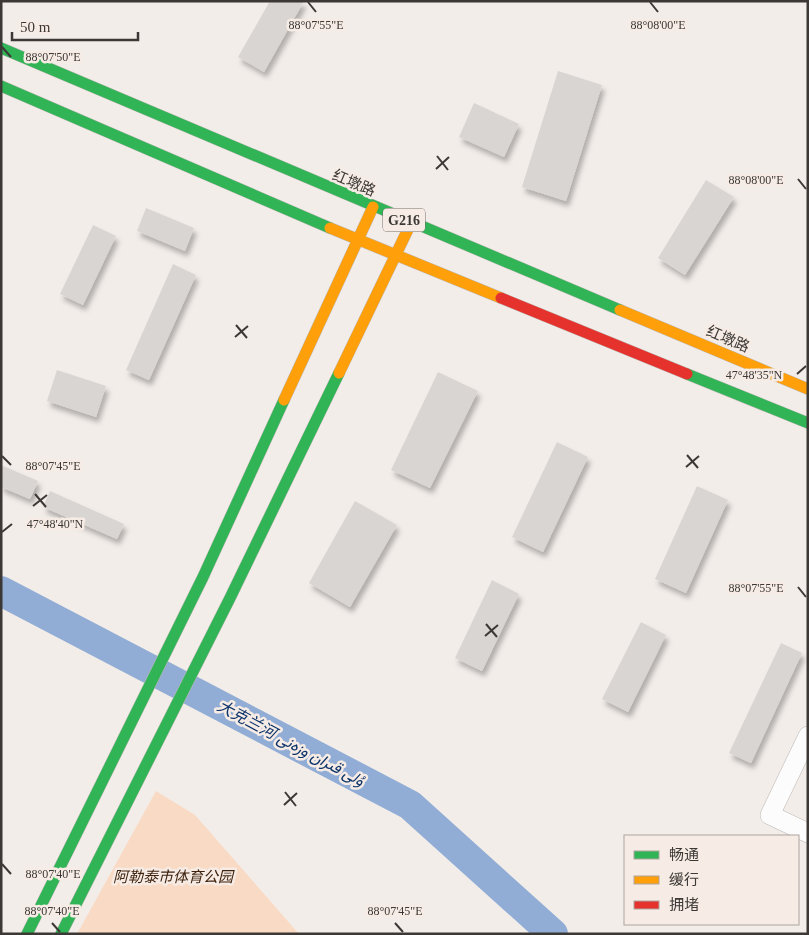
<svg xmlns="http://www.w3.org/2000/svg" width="809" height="935" viewBox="0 0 809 935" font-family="'Times New Roman',Vazirmatn,'Noto Sans SC',serif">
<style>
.green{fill:#f9dac4}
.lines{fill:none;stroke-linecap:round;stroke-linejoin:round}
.river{stroke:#91add5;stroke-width:30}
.building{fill:#d9d5d2;filter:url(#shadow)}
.street-casing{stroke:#bcb8b5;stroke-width:20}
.fast-casing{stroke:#bcb8b5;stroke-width:12}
.slow-casing{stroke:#bcb8b5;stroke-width:12}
.jam-casing{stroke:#bcb8b5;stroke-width:12}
.street{stroke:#fdfcfc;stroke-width:19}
.fast{stroke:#30b455;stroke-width:11}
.slow{stroke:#ff9f0a;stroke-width:11}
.jam{stroke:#e5322d;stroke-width:11}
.ticks{fill:none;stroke:#3c3835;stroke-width:2}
.labels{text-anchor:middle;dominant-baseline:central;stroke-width:5;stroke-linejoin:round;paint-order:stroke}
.shield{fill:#f6ece5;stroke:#746e6a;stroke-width:1}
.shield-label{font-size:14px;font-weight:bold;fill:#3c3835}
.street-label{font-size:15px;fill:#3c3835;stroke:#f6ece5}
.park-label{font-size:15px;font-style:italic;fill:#3f230e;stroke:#f6ece5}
.water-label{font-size:16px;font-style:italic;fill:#0e356c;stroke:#f6ece5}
.ticks-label{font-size:12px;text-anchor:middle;fill:#3c3835;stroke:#f6ece5;stroke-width:5;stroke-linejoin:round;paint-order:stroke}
</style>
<defs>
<filter id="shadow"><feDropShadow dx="3" dy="5.5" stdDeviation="2.5" flood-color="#0004"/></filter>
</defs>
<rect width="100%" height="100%" fill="#f2ede9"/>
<!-- green -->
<path class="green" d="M156,791L195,815L299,934H77Z"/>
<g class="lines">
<!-- river -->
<path class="river" d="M1,591L410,805L553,934"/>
</g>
<!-- building -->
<path class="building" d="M270,1H304L264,72L238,57Z
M558,71L602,85L566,201L522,187Z
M474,103L519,124L504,157L459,137Z
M706,180L734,197L685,275L658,258Z
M146,208L194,228L185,251L137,231Z
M93,225L116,236L83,305L60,294Z
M173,264L196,275L149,380L126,370Z
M57,370L106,386L96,417L47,401Z
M438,372L478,391L430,488L391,470Z
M557,442L588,457L543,552L512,537Z
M1,465L38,481L30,499L1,487Z
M697,486L728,500L686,593L655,579Z
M50,491L124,524L117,539L43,507Z
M355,501L397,525L350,607L309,583Z
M492,580L519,594L482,671L455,658Z
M641,622L666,635L628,712L602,699Z
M781,643L802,653L751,763L729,753Z"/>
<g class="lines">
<defs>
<path id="street" d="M808,736L770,815L808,833"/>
<path id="fast" d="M1,48L620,310
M1,86L330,228
M687,374L808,423
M27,934L203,577L284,400
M61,934L230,598L339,373"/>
<path id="slow" d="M330,228L501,298
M620,310L808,389
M339,373L411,223
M284,400L373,207"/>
<path id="jam" d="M501,298L687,374"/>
</defs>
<!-- street casing -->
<use href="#street" class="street-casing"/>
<!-- fast casing -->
<use href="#fast" class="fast-casing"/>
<!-- slow casing -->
<use href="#slow" class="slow-casing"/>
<!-- jam casing -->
<use href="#jam" class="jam-casing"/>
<!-- street -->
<use href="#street" class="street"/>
<!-- fast -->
<use href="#fast" class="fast"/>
<!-- slow -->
<use href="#slow" class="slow"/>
<!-- jam -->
<use href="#jam" class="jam"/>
</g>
<!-- ticks -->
<path class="ticks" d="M308,2L316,12M650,2L658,12M2,47L11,57M437,156L448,170M436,169L449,157M798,179L806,189M236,325L247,338M235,337L248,326M797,374L806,366M687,455L698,468M2,456L11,465M686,467L699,456M35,494L46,507M33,506L47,495M2,532L12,524M798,587L806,597M486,624L497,637M485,636L498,625M285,792L296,806M284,805L297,793M2,864L11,874M52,923L60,932M395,923L403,932"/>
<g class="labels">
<!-- shield labels -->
<rect class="shield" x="383" y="208.5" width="42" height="23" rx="4"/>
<g class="shield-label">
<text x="404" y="220">G216</text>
</g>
<!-- street labels -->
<g class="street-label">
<text transform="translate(354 183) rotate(23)">红墩路</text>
<text transform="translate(728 339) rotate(23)">红墩路</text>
</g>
<!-- park labels -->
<g class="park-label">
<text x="173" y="877">阿勒泰市体育公园</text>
</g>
<!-- water labels -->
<g class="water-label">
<text transform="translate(291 743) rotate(28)">大克兰河 ۇلى قىران وزەنى</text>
</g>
</g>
<g class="ticks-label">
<text x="316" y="29">88°07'55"E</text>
<text x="658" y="29">88°08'00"E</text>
<text x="53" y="61">88°07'50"E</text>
<text x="756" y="184">88°08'00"E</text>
<text x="754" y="379">47°48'35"N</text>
<text x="53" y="470">88°07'45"E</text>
<text x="55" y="528">47°48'40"N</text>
<text x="756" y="592">88°07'55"E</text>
<text x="53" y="878">88°07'40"E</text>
<text x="52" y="915">88°07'40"E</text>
<text x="395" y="915">88°07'45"E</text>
</g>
<!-- border -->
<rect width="809" height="935" fill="none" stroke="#3c3835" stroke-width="5"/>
<!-- legend -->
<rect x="624" y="835" width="175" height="90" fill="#f6ece5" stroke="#aca49f"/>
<rect x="634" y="851" width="25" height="8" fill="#30b455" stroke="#aca49f"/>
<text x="669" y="860" font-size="15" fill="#3c3835">畅通</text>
<rect x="634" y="876" width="25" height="8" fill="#ff9f0a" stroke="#aca49f"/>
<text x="669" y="885" font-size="15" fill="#3c3835">缓行</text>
<rect x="634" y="901" width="25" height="8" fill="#e5322d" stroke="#aca49f"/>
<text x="669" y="910" font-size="15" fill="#3c3835">拥堵</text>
<!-- scale -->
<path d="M12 32v8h126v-8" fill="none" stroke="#3c3835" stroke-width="2.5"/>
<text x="20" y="32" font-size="15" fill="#3c3835" stroke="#f6ece5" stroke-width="4" paint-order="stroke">50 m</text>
</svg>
